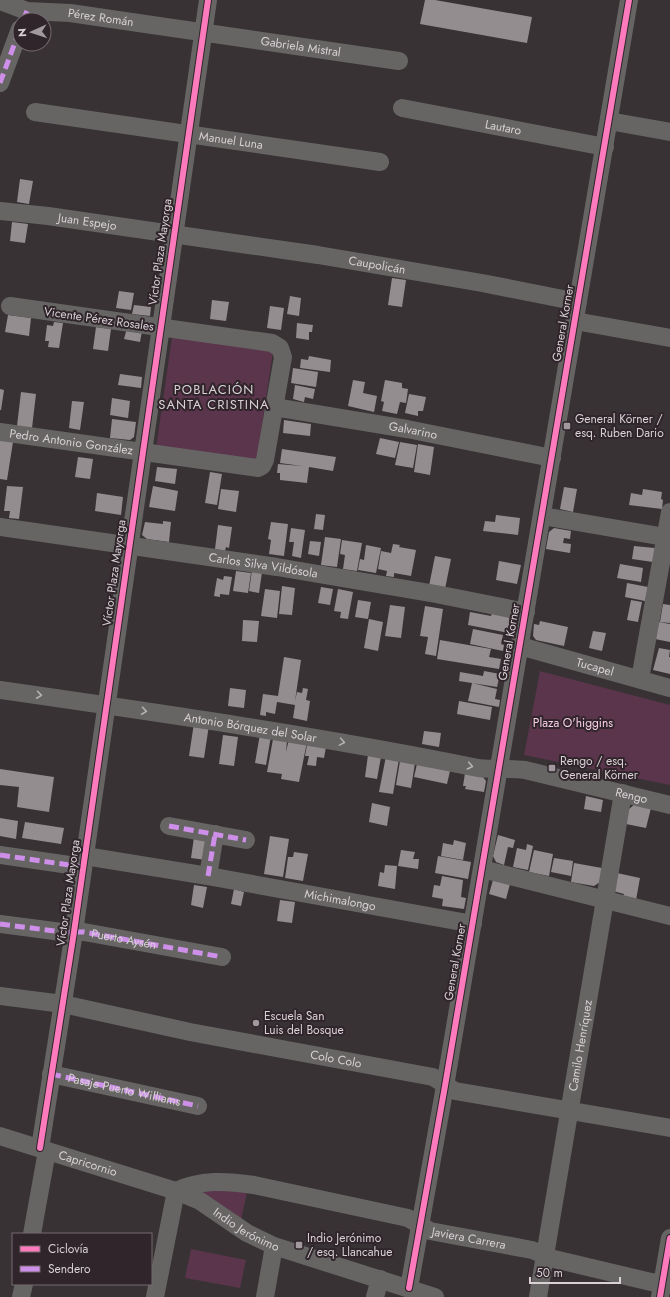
<svg xmlns="http://www.w3.org/2000/svg" width="670" height="1297" viewBox="0 0 670 1297" font-family="Jost,sans-serif">
<style>
.green{fill:#5a354b}
.building{fill:#938d90}
.lines{fill:none;stroke-linecap:round;stroke-linejoin:round}
.minor{stroke:#666564;stroke-width:18}
.quiet{stroke:#ce8fe9;stroke-width:5;stroke-dasharray:10 5;stroke-linecap:butt}
.cycleway-casing{stroke:#30252b;stroke-width:8}
.cycleway{stroke:#fd7abc;stroke-width:6}
.oneway{stroke:#b6b1b3}
.poi-dot{fill:#a1999d;stroke:#30252b;stroke-width:1.5}
.labels{text-anchor:middle;dominant-baseline:central;stroke-width:4;stroke-linejoin:round;paint-order:stroke}
.street-label{font-size:12px;fill:#d9d1d5;stroke:#30252b}
.poi-label{font-size:12px;fill:#d9d1d5;stroke:#30252b;text-anchor:start}
.park-label{font-size:12px;fill:#f8cfe6;stroke:#30252b}
.neighbourhood-label{font-size:13px;letter-spacing:1px;fill:#d9d1d5;stroke:#30252b}
</style>
<rect width="100%" height="100%" fill="#383235"/>
<!-- green -->
<path class="green" d="M172,337L273,352L256,464L156,448Z
M540,671L670,705V785L524,755Z
M204,1186L248,1188L241,1220L198,1195Z
M191,1249L246,1260L240,1288L185,1278Z"/>
<!-- building -->
<path class="building" d="M425,0H435L532,17L527,43L420,24Z
M20,179L33,181L29,204L17,202Z
M12,222L28,224L25,243L10,241Z
M392,278L406,280L402,307L388,305Z
M119,291L134,293L131,310L116,308Z
M290,296L301,298L299,316L287,314Z
M212,300L229,302L226,321L210,319Z
M134,305L151,307L150,316L132,314Z
M270,306L284,308L281,330L267,328Z
M8,315L31,318L29,336L5,332Z
M54,322L63,323L59,348L48,347L49,341H45L47,325L53,326Z
M297,323L313,325L312,332H309V340L296,338Z
M96,327L111,329L108,351L93,349Z
M127,328L142,331L140,342L124,339Z
M309,356L331,360L330,372L300,368L301,359L308,360Z
M293,368L318,372L316,387L291,383Z
M120,374L142,377L141,388L118,385Z
M353,380L365,382L363,393L377,396L374,412L348,406Z
M385,380L402,383V388L408,389L406,403L400,402L397,414L382,411L384,402L381,401Z
M295,385L315,389L313,399L305,397L304,402L293,399Z
M0,389L4,390L1,410H0Z
M21,392L36,394L32,428L17,426Z
M409,394L426,397L423,411H418V416L405,413Z
M112,398L130,401L128,418L110,415Z
M72,401L84,402L80,430L69,428Z
M112,419L136,422L134,437L130,440L110,438Z
M284,420L311,424L310,436L283,433Z
M380,438L399,442L395,458L376,454Z
M0,440L13,442L7,480L0,479Z
M400,442L417,445L413,468L395,465Z
M418,444L434,447L430,475L414,472Z
M282,449L336,457L333,471L309,467L307,483L280,480V473H277L278,464L302,466L280,463Z
M78,457L93,459L90,479L75,477Z
M157,467L177,469L175,484L155,481Z
M210,472L222,474L217,505L205,503Z
M7,486L23,487L19,519L9,518L10,511H4Z
M153,486L178,491L175,511L149,507Z
M564,487L577,489L573,512L560,509Z
M221,489L239,491L236,512L218,509Z
M643,489L662,492L661,499L663,500L662,509L629,505L631,493L642,495Z
M97,493L123,497L121,515L95,511Z
M316,514L325,515L323,530L314,529Z
M496,515L520,518L518,535L483,531L485,521L495,522Z
M163,521L171,522L169,542L147,539L142,535L145,522L163,524Z
M271,522L288,524L284,556L269,554L271,540L268,539Z
M218,525L232,527L229,548L226,547L225,551L215,549Z
M291,528L305,530L301,558L292,556L294,542H289Z
M554,528L571,531L570,539L564,538L563,543L571,544L570,553L546,549L549,532Z
M325,537L341,539L337,567L321,565Z
M342,540L362,543L357,571L343,569L345,555L340,554Z
M310,541L321,542L319,556L308,554Z
M393,544L400,545L399,547L416,550L411,576L394,573V577L386,576L387,571L378,569L381,551L391,553Z
M366,545L381,548L376,573L358,570L360,559L364,560Z
M634,546L655,548L653,562L632,559Z
M435,556L451,559L445,589L429,586Z
M499,561L521,565L517,584L496,580Z
M620,564L643,568L641,582L617,578Z
M252,570L262,572L259,593L249,591Z
M236,571L251,573L248,593L233,591Z
M224,576L232,577L229,595L220,594V597L214,596L217,578L223,580Z
M627,583L648,587L645,601L625,597Z
M282,586L295,588L292,615L279,614Z
M321,587L333,589L330,605L318,603Z
M265,589L280,591L277,618L261,616Z
M338,589L353,592L348,619L340,618L341,612L334,611Z
M358,600L371,602L368,619L355,617Z
M631,600L642,602L638,622L627,620Z
M663,604L670,605V623L660,622Z
M390,605L405,607L401,638L385,636Z
M425,606L443,609L436,656L425,654L428,637L420,636Z
M470,612L491,616L492,613L507,616L512,621L509,633L468,625Z
M369,619L383,622L378,651L364,648Z
M243,620L259,621L257,642L242,641Z
M540,621L568,627L564,646L536,640L533,636L534,624L539,625Z
M659,622L670,624V642L655,639Z
M473,629L503,635L501,644L504,645L503,651L470,644Z
M593,631L606,633L602,651L589,648Z
M440,640L491,649L489,657L501,659L499,669L437,659Z
M659,648L670,650L669,657H670V674L653,670Z
M284,657L301,660L295,701L297,692L302,693L303,688L308,689L306,700L310,701L307,721L293,718L295,705L277,702L275,714L266,712V716L260,715L263,694L278,696Z
M484,671L500,674L497,687L459,681L460,672L483,676Z
M472,683L497,689L495,699L500,700L499,707L468,701Z
M230,688L246,690L244,708L228,706Z
M459,701L492,707L490,720L457,714Z
M194,723L209,725L204,758L189,756Z
M424,731L441,733L439,747L422,744Z
M260,734L271,736L266,765L255,763Z
M223,735L238,737L234,766L219,764Z
M273,739L287,741L286,752L289,739L307,742L299,782L281,779L282,774L267,772Z
M307,745L326,747L324,758L317,757L316,766L307,765L309,756H305Z
M368,755L381,757L377,779L365,777Z
M386,756L399,759L393,794L379,792Z
M400,761L415,763L411,788L396,785Z
M417,764L450,771L447,784L414,777Z
M0,769L54,777L49,812L17,807L19,787L0,785Z
M465,773L482,776L486,781L484,792L465,789L466,786H463Z
M586,796L603,800L601,812L584,809Z
M372,803L390,807L387,826L369,822Z
M635,804L651,808L646,828L626,824L629,809Z
M0,818L18,821L16,839L0,836Z
M25,822L64,828L61,844L22,838Z
M498,835L515,840L513,848L508,847L504,865L496,862L493,856Z
M270,836L289,839L283,877L264,874Z
M194,837L209,839L206,860L191,858Z
M454,840L466,843L463,860L441,856L443,843L453,845Z
M527,844L533,846L528,870L513,867L517,848L526,850Z
M401,850L415,852L413,859H419L418,869L398,866Z
M534,850L553,854L549,876L529,872Z
M294,852L308,854L303,881L285,878L288,857H293Z
M438,856L471,862L468,879L435,873Z
M554,858L573,861L571,876L551,872Z
M574,863L602,868L600,882L594,886L571,882Z
M385,865L397,866L395,889L378,886L380,872L384,873Z
M617,873L640,878L636,900L623,897L624,894L613,891Z
M442,876L463,880L461,897L466,898L464,909L442,906L443,899L432,897L434,885L440,886Z
M493,880L510,884L506,899L489,894Z
M194,885L207,887L203,908L191,905Z
M234,889L244,892L241,906L231,904Z
M280,900L295,902L292,923L277,921Z"/>
<g class="lines">
<!-- minor -->
<g class="minor">
<path id="s1" d="M0,1L27,11L70,13L399,61"/>
<path d="M0,83L20,29"/>
<path id="s2" d="M402,108L605,147"/>
<path id="s3" d="M35,112L380,162"/>
<path d="M609,121L670,132"/>
<path id="s4" d="M0,211L48,216L318,255L482,283L578,302"/>
<path d="M575,321L670,338"/>
<path id="s5" d="M274,407L407,429L552,458"/>
<path id="s6" d="M0,432L258,468L262,466L265,460L283,357L280,348L272,343L10,306"/>
<path d="M542,516L670,538"/>
<path id="s7" d="M0,527L277,567L436,594L526,612"/>
<path id="s8" d="M520,646L670,688"/>
<path d="M640,679L670,512"/>
<path id="s9" d="M0,690C160,713 320,736 478,768C494,770 509,768 525,770L670,805"/>
<path d="M169,826L246,840"/>
<path d="M0,855L83,867"/>
<path id="s10" d="M85,856L208,876L473,924"/>
<path d="M482,869L670,916"/>
<path d="M208,876L215,834"/>
<path d="M0,924L62,932H84L222,957"/>
<path id="s11" d="M0,996L63,1004L190,1032L433,1077L455,1091L670,1128"/>
<path id="s12" d="M51,1074L198,1106"/>
<path id="s13" d="M0,1136L176,1191L200,1201L247,1233L274,1246L435,1297"/>
<path d="M40,1148L74,932L208,0"/>
<path id="s14" d="M176,1191C201,1179 227,1181 254,1185L408,1218L430,1231L532,1250L554,1259L651,1282L670,1284"/>
<path d="M32,1234L47,1151"/>
<path d="M409,1288L445,1086L629,0"/>
<path d="M21,1297L24,1284"/>
<path d="M155,1297L176,1191"/>
<path d="M265,1297L274,1246"/>
<path d="M375,1297L380,1279"/>
<path id="s15" d="M538,1297L623,793"/>
<path d="M660,1297L670,1238"/>
</g>
<!-- quiet -->
<g class="quiet">
<path d="M23,20L27,11"/>
<path d="M0,83L20,29"/>
<path d="M169,826L246,840"/>
<path d="M0,855L83,867"/>
<path d="M208,876L215,834"/>
<path id="s16" d="M0,924L62,932H84L222,957"/>
<path d="M51,1074L198,1106"/>
</g>
<defs>
<path id="cycleway" d="M40,1148L74,932L208,0
M409,1288L445,1086L629,0
M660,1297L670,1238"/>
</defs>
<!-- cycleway casing -->
<use href="#cycleway" class="cycleway-casing"/>
<!-- cycleway -->
<use href="#cycleway" class="cycleway"/>
</g>
<!-- one-way arrows -->
<defs><path id="oneway-chevron" d="M-2-3.5L2.5 0L-2 3.5" fill="none" stroke-width="1.6" stroke-linecap="round" stroke-linejoin="round"/></defs>
<g class="oneway">
<use href="#oneway-chevron" transform="translate(39 695) rotate(8)"/>
<use href="#oneway-chevron" transform="translate(144 711) rotate(8)"/>
<use href="#oneway-chevron" transform="translate(342 742) rotate(10)"/>
<use href="#oneway-chevron" transform="translate(470 766) rotate(12)"/>
</g>
<!-- markers -->
<g class="poi-dot">
<rect x="563" y="422" width="8" height="8" rx="2"/>
<rect x="548" y="764" width="8" height="8" rx="2"/>
<circle cx="256" cy="1023" r="4"/>
<rect x="295" y="1241" width="8" height="8" rx="2"/>
</g>
<g class="labels">
<!-- street labels -->
<g class="street-label">
<text stroke="none"><textPath href="#s1" startOffset="103">Pérez Román</textPath></text>
<text stroke="none"><textPath href="#s1" startOffset="305">Gabriela Mistral</textPath></text>
<text stroke="none"><textPath href="#s2" startOffset="103">Lautaro</textPath></text>
<text stroke="none"><textPath href="#s3" startOffset="198">Manuel Luna</textPath></text>
<text stroke="none"><textPath href="#s4" startOffset="88">Juan Espejo</textPath></text>
<text transform="translate(160 252) rotate(-82)">Víctor Plaza Mayorga</text>
<text stroke="none"><textPath href="#s4" startOffset="381">Caupolicán</textPath></text>
<text transform="translate(99 319) rotate(8)">Vicente Pérez Rosales</text>
<text transform="translate(563 323) rotate(-80)">General Korner</text>
<text stroke="none"><textPath href="#s5" startOffset="141">Galvarino</textPath></text>
<text stroke="none"><textPath href="#s6" startOffset="72">Pedro Antonio González</textPath></text>
<text stroke="none"><textPath href="#s7" startOffset="266">Carlos Silva Vildósola</textPath></text>
<text transform="translate(114 573) rotate(-82)">Víctor Plaza Mayorga</text>
<text transform="translate(509 642) rotate(-80)">General Korner</text>
<text stroke="none"><textPath href="#s8" startOffset="78">Tucapel</textPath></text>
<text stroke="none"><textPath href="#s9" startOffset="253">Antonio Bórquez del Solar</textPath></text>
<text stroke="none"><textPath href="#s9" startOffset="641">Rengo</textPath></text>
<text transform="translate(68 893) rotate(-82)">Víctor Plaza Mayorga</text>
<text stroke="none"><textPath href="#s10" startOffset="259">Michimalongo</textPath></text>
<text stroke="none"><textPath href="#s16" startOffset="125">Puerto Aysén</textPath></text>
<text transform="translate(455 962) rotate(-80)">General Korner</text>
<text stroke="none"><textPath href="#s15" startOffset="255">Camilo Henríquez</textPath></text>
<text stroke="none"><textPath href="#s11" startOffset="342">Colo Colo</textPath></text>
<text stroke="none"><textPath href="#s12" startOffset="75">Pasaje Puerto Williams</textPath></text>
<text stroke="none"><textPath href="#s13" startOffset="92">Capricornio</textPath></text>
<text stroke="none"><textPath href="#s13" startOffset="265">Indio Jerónimo</textPath></text>
<text stroke="none"><textPath href="#s14" startOffset="302">Javiera Carrera</textPath></text>
</g>
<!-- poi labels -->
<g class="poi-label">
<text x="575" y="419">General Körner /<tspan x="575" dy="14">esq. Ruben Dario</tspan></text>
<text x="560" y="761">Rengo / esq.<tspan x="560" dy="14">General Körner</tspan></text>
<text x="264" y="1016">Escuela San<tspan x="264" dy="14">Luis del Bosque</tspan></text>
<text x="307" y="1238">Indio Jerónimo<tspan x="307" dy="14">/ esq. Llancahue</tspan></text>
</g>
<!-- park labels -->
<g class="park-label">
<text x="573" y="723">Plaza O'higgins</text>
</g>
<!-- neighbourhood labels -->
<g class="neighbourhood-label">
<text x="214" y="389">POBLACIÓN<tspan x="214" dy="15">SANTA CRISTINA</tspan></text>
</g>
</g>
<!-- legend -->
<rect x="12" y="1233" width="140" height="52" fill="#30252b" stroke="#746a6f"/>
<rect x="20" y="1246" width="20" height="6" fill="#fd7abc" stroke="#746a6f"/>
<text x="48" y="1253" font-size="12" fill="#d9d1d5">Ciclovía</text>
<rect x="20" y="1266" width="20" height="6" fill="#ce8fe9" stroke="#746a6f"/>
<text x="48" y="1273" font-size="12" fill="#d9d1d5">Sendero</text>
<!-- north arrow -->
<g transform="translate(32 32) rotate(267)"><circle r="19" fill="#30252b" stroke="#746a6f"/>
<path d="M0-3L7 15L0 10L-7 15Z" fill="#a1999d"/>
<text y="-6" font-size="11" font-weight="bold" text-anchor="middle" fill="#d9d1d5">N</text>
</g>
<!-- scale -->
<path d="M530 1277v6h90v-6" fill="none" stroke="#d9d1d5" stroke-width="2"/>
<text x="536" y="1277" font-size="12" fill="#d9d1d5" stroke="#30252b" stroke-width="3" paint-order="stroke">50 m</text>
</svg>
